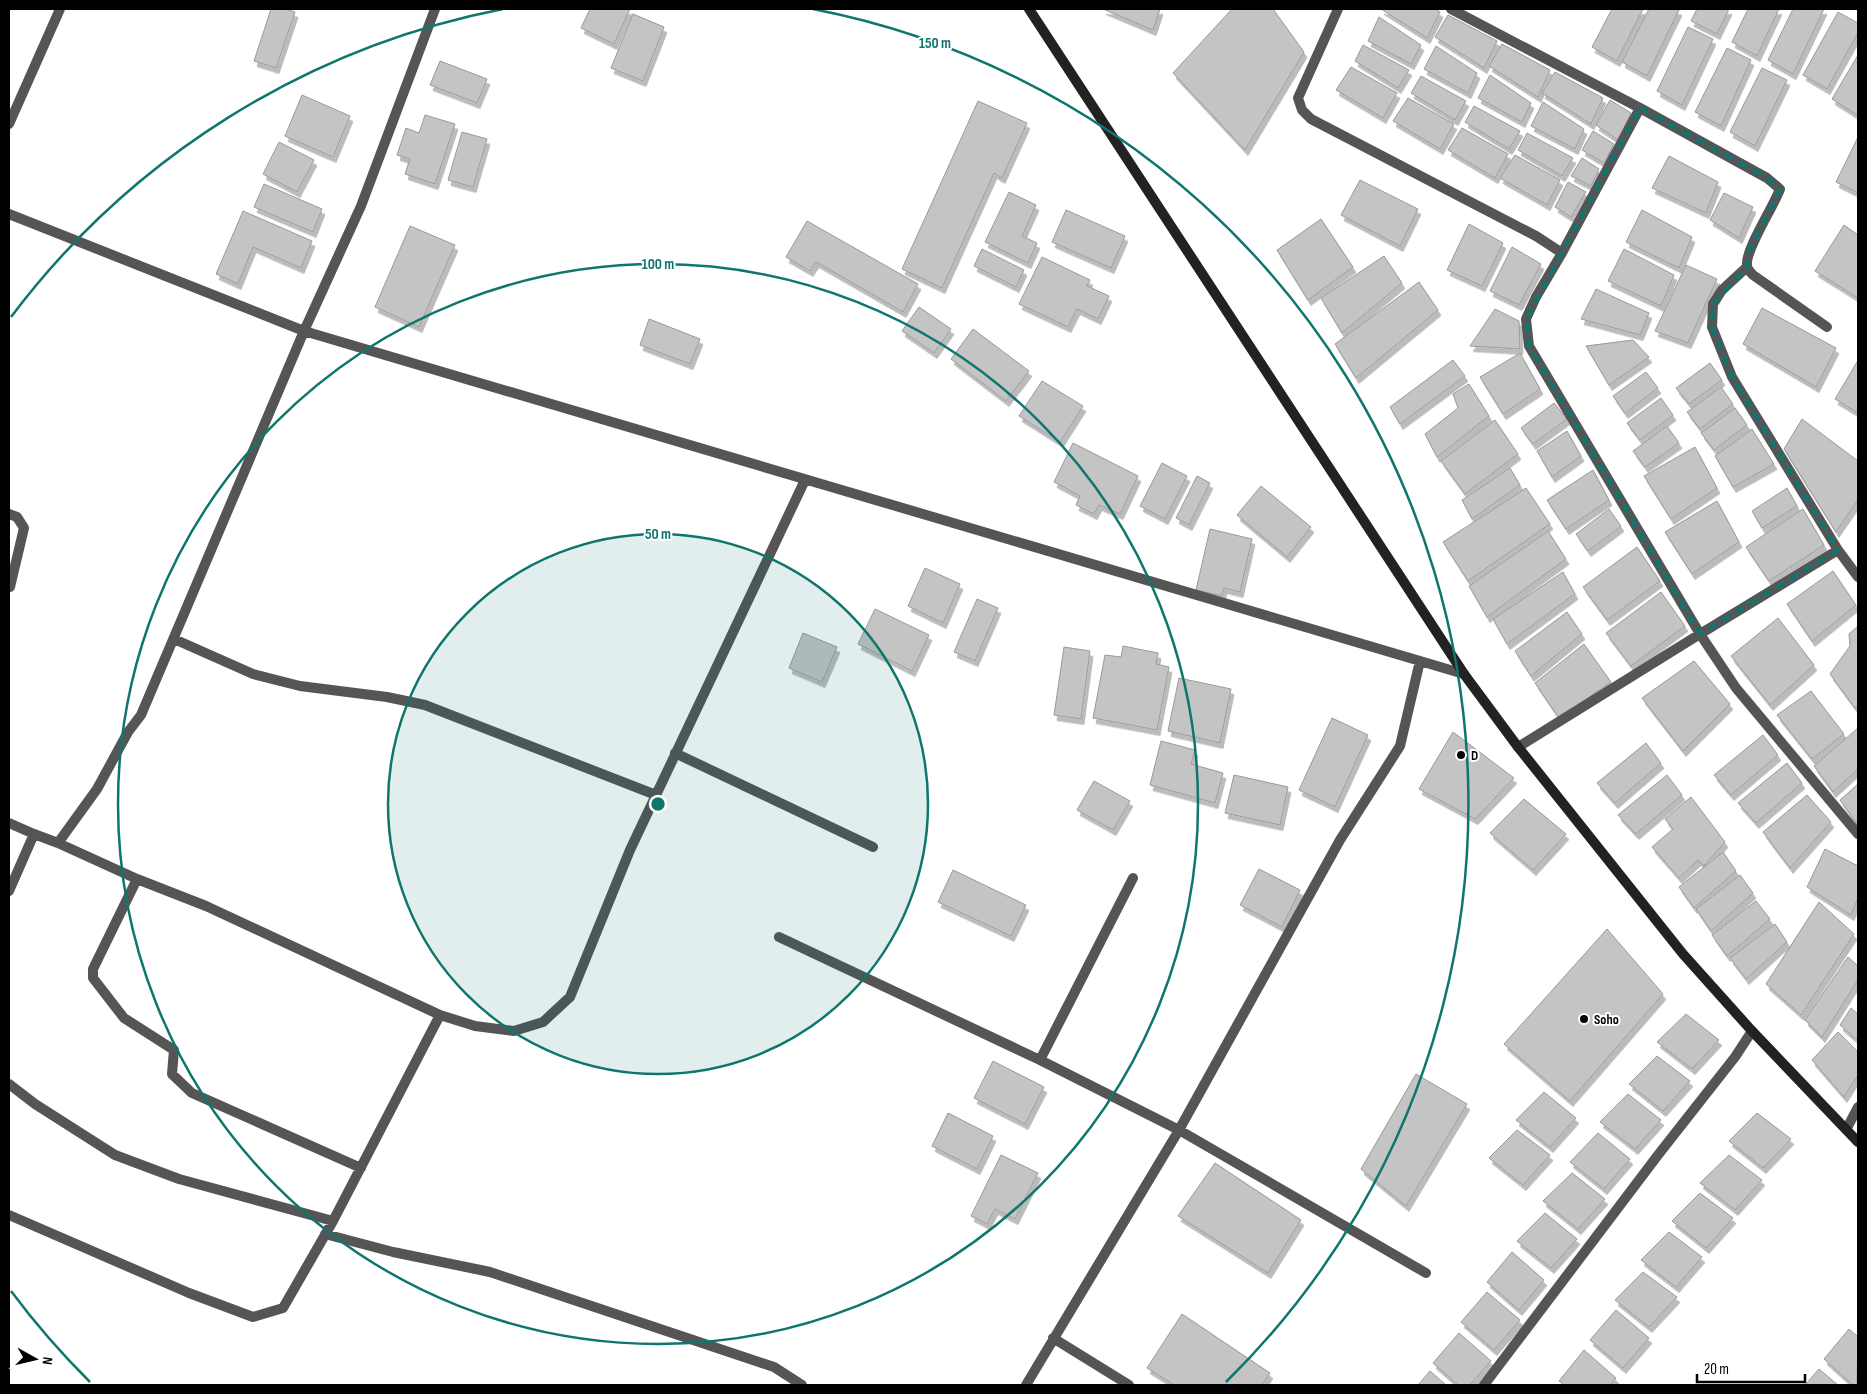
<svg xmlns="http://www.w3.org/2000/svg" width="1867" height="1394" viewBox="0 0 1867 1394" font-family="'Sofia Sans Condensed',sans-serif">
<style>
.building{fill:#c4c4c4;stroke:#999;filter:url(#shadow)}
.lines{fill:none;stroke-linecap:round;stroke-linejoin:round}
.street{stroke:#555;stroke-width:10}
.secondary{stroke:#222;stroke-width:10}
.marked{fill:none;stroke:#0f766e;stroke-width:4;stroke-dasharray:10 6;stroke-linejoin:round}
.ring{fill:none;stroke:#0f766e;stroke-width:2.5}
.poi-dot{fill:#000;stroke:#fff;stroke-width:2}
.labels{text-anchor:middle;dominant-baseline:central;stroke-width:4;stroke-linejoin:round;paint-order:stroke}
.poi-label{font-size:14px;font-weight:bold;fill:#000;stroke:#fff;text-anchor:start}
.centre{fill:#0f766e;stroke:#fff;stroke-width:2.5}
.ring-label{font-size:15px;text-anchor:middle;font-weight:bold;fill:#0f766e;stroke:#fff;stroke-width:4;stroke-linejoin:round;paint-order:stroke}
</style>
<defs>
<filter id="shadow"><feDropShadow dx="3" dy="5.5" stdDeviation="0" flood-color="#0004"/></filter>
</defs>
<rect width="100%" height="100%" fill="#fff"/>
<!-- building -->
<path class="building" d="M271,9H285L295,12L276,68L254,61Z
M590,9H630L614,44L581,28Z
M1103,9H1160L1153,30Z
M1232,9H1273L1304,52L1245,150L1173,73Z
M1381,9H1435L1440,12L1427,38Z
M1612,9H1643L1617,61L1592,47Z
M1649,9H1676L1679,10L1647,76L1622,62Z
M1697,9H1729L1717,34L1691,21Z
M1748,9H1779L1757,56L1732,42Z
M1793,9H1824L1793,74L1768,60Z
M1838,12L1858,23V33L1827,89L1803,75Z
M633,14L664,27L643,81L611,68Z
M1448,15L1497,41L1484,68L1435,37Z
M1379,17L1421,45L1411,64L1368,41Z
M1688,27L1713,39L1682,105L1657,91Z
M1502,44L1550,70L1538,97L1489,66Z
M1363,45L1409,70L1398,88L1355,61Z
M1436,46L1477,73L1468,93L1424,69Z
M1727,48L1751,60L1721,126L1695,112Z
M1858,55V112L1857,115L1832,99Z
M440,61L487,79L477,103L430,85Z
M1351,67L1397,93L1383,118L1336,90Z
M1762,68L1787,80L1755,146L1730,132Z
M1555,72L1603,98L1591,124L1542,93Z
M1490,75L1531,103L1522,122L1478,98Z
M1421,76L1466,101L1455,120L1411,93Z
M302,95L350,116L333,157L285,136Z
M1408,98L1454,124L1440,149L1393,121Z
M1610,100L1631,113L1618,140L1596,125Z
M978,101L1027,123L1002,178L994,173L942,288L902,269Z
M1543,102L1584,129L1575,149L1531,126Z
M1474,106L1520,131L1509,149L1465,122Z
M425,115L455,124L435,184L405,174L410,159L397,155L406,128L419,133Z
M1462,128L1508,154L1495,178L1448,150Z
M1593,131L1614,144L1604,163L1582,150Z
M462,132L487,139L473,187L448,180Z
M1527,133L1573,158L1562,176L1518,150Z
M1858,137V193L1836,182Z
M279,142L314,160L297,192L263,174Z
M1515,155L1560,180L1547,205L1500,178Z
M1669,156L1718,182L1706,213L1652,188Z
M1582,158L1599,169L1591,186L1571,176Z
M1360,180L1418,209L1400,246L1341,215Z
M1568,182L1586,192L1571,217L1555,207Z
M264,184L322,209L313,232L254,207Z
M1009,192L1036,205L1022,236L1037,243L1028,263L985,242Z
M1724,193L1753,207L1739,238L1710,220Z
M1066,210L1125,236L1111,268L1052,242Z
M1642,210L1692,237L1679,268L1626,242Z
M243,211L312,241L301,268L253,247L238,284L216,274Z
M1321,219L1353,267L1308,300L1277,250Z
M807,221L918,284L903,312L816,262L810,271L786,257Z
M1469,224L1503,243L1482,286L1447,270Z
M1844,225L1858,235V298L1815,271Z
M410,226L455,245L419,327L375,307Z
M1512,247L1541,264L1519,305L1490,291Z
M982,249L1024,270L1016,287L974,266Z
M1624,249L1674,275L1661,306L1608,281Z
M1384,256L1402,283L1342,333L1321,298Z
M1042,257L1090,280L1087,286L1109,296L1098,319L1077,309L1068,327L1019,304Z
M1686,265L1717,279L1688,343L1655,331Z
M1419,282L1438,310L1356,378L1335,344Z
M1596,289L1649,313L1640,335L1581,319Z
M919,307L951,329L934,353L902,331Z
M1762,308L1836,348L1816,387L1743,344Z
M1495,309L1519,321L1520,349L1470,346Z
M649,319L700,339L690,364L640,345Z
M973,329L1029,371L1006,401L951,359Z
M1633,340L1649,357L1609,385L1586,346Z
M1520,353L1540,389L1503,414L1480,377Z
M1453,360L1465,376L1400,424L1390,407Z
M1857,362L1858,363V413L1835,399Z
M1710,363L1722,380L1689,404L1676,388Z
M1646,372L1658,388L1625,413L1613,396Z
M1042,381L1083,406L1060,442L1019,416Z
M1469,384L1489,416L1437,457L1425,434L1458,408L1453,394Z
M1721,387L1733,404L1700,429L1687,412Z
M1661,398L1673,415L1640,440L1627,423Z
M1554,403L1567,419L1533,444L1521,428Z
M1735,408L1747,425L1714,450L1701,433Z
M1802,419L1858,461V500L1836,532L1784,449Z
M1495,420L1518,454L1465,494L1441,461Z
M1667,426L1679,443L1645,467L1633,451Z
M1752,429L1774,464L1733,487L1715,456Z
M1567,431L1581,456L1552,477L1537,451Z
M1073,443L1138,476L1120,514L1099,505L1094,514L1076,505L1080,496L1054,482Z
M1695,447L1717,488L1671,519L1644,476Z
M1162,463L1187,476L1165,519L1140,506Z
M1510,468L1520,485L1472,519L1462,500Z
M1593,470L1609,500L1566,529L1547,500Z
M1197,476L1210,483L1189,525L1176,518Z
M1261,486L1311,527L1287,557L1237,515Z
M1526,488L1550,524L1468,581L1443,542Z
M1787,488L1797,506L1762,528L1752,511Z
M1717,501L1739,542L1692,574L1665,532Z
M1609,509L1621,526L1588,551L1576,534Z
M1803,509L1824,545L1769,581L1746,547Z
M1210,529L1252,539L1240,592L1224,588L1222,596L1196,590Z
M1548,531L1566,559L1487,617L1469,586Z
M1637,547L1660,581L1607,620L1583,587Z
M925,568L960,584L943,623L908,606Z
M1833,571L1856,605L1812,641L1787,604Z
M1563,572L1575,594L1507,644L1493,619Z
M1661,592L1685,626L1631,666L1606,633Z
M977,599L998,608L975,661L954,652Z
M875,609L929,635L912,671L858,644Z
M1567,612L1582,634L1531,676L1515,651Z
M1778,618L1814,665L1770,705L1731,656Z
M1858,626V705L1855,708L1830,674L1850,646L1849,634Z
M803,633L837,647L822,682L789,668Z
M1584,644L1611,682L1559,718L1535,683Z
M1123,646L1158,653L1156,664L1169,667L1157,730L1093,718L1105,655L1121,657Z
M1064,647L1090,651L1081,719L1054,715Z
M1694,661L1730,704L1683,751L1642,698Z
M1179,678L1231,689L1220,743L1168,731Z
M1811,691L1844,734L1812,759L1777,715Z
M1332,718L1368,735L1335,807L1299,790Z
M1858,728V769L1833,792L1814,766Z
M1453,732L1514,778L1475,819L1419,789Z
M1763,735L1778,755L1731,795L1714,775Z
M1161,741L1195,750L1191,764L1223,773L1215,803L1150,785Z
M1646,743L1661,763L1615,803L1597,783Z
M1787,763L1802,783L1756,823L1738,803Z
M1234,775L1288,787L1280,825L1225,813Z
M1667,775L1682,795L1636,834L1618,815Z
M1094,781L1130,801L1113,830L1077,810Z
M1858,784V825L1840,800Z
M1807,795L1831,822L1790,868L1763,832Z
M1691,797L1725,842L1704,866L1698,860L1679,878L1652,847L1673,829L1665,819Z
M1524,799L1566,834L1533,870L1490,833Z
M1825,849L1858,866V898L1851,915L1807,887Z
M1723,852L1736,871L1694,908L1679,887Z
M1259,869L1300,890L1282,927L1240,905Z
M953,870L1026,905L1011,936L938,902Z
M1740,875L1753,893L1711,931L1696,909Z
M1756,901L1770,919L1727,956L1712,935Z
M1819,902L1854,934L1801,1015L1766,984Z
M1775,924L1787,942L1746,979L1730,958Z
M1607,929L1663,994L1570,1101L1504,1044Z
M1848,957L1858,966V980L1822,1037L1805,1020Z
M1851,1008L1858,1014V1041L1840,1025Z
M1686,1014L1719,1040L1692,1069L1657,1042Z
M1838,1032L1858,1052V1075L1844,1097L1812,1060Z
M1657,1056L1690,1081L1663,1111L1629,1084Z
M993,1061L1044,1087L1025,1124L974,1098Z
M1416,1074L1467,1104L1406,1206L1361,1169Z
M1544,1092L1576,1118L1550,1147L1516,1120Z
M1628,1094L1661,1120L1635,1149L1600,1122Z
M948,1113L993,1136L977,1169L932,1146Z
M1757,1113L1791,1139L1763,1168L1729,1141Z
M1517,1130L1550,1155L1523,1185L1489,1158Z
M1598,1133L1630,1159L1604,1189L1570,1162Z
M1001,1155L1038,1173L1015,1219L995,1209L987,1224L971,1216Z
M1729,1155L1762,1180L1735,1210L1700,1183Z
M1215,1163L1301,1220L1268,1273L1178,1216Z
M1572,1173L1605,1199L1578,1229L1543,1201Z
M1700,1193L1733,1218L1706,1248L1672,1221Z
M1545,1213L1577,1239L1551,1268L1517,1241Z
M1669,1232L1702,1257L1676,1287L1641,1260Z
M1512,1252L1544,1280L1519,1310L1487,1282Z
M1643,1272L1677,1297L1649,1327L1615,1300Z
M1487,1292L1520,1320L1494,1350L1461,1322Z
M1616,1310L1649,1338L1623,1368L1590,1340Z
M1182,1314L1270,1373L1262,1385H1174L1147,1368Z
M1849,1329L1858,1337L1857,1385H1853L1824,1359Z
M1459,1333L1491,1361L1470,1385H1458L1433,1363Z
M1584,1350L1616,1378L1610,1385H1564L1559,1381Z
M1819,1369L1838,1385H1805Z
M1430,1371L1446,1385H1418Z"/>
<g class="lines">
<!-- street -->
<path class="street" d="M1338,9L1298,98L1302,110L1311,119L1536,236L1562,253L1536,297L1526,319L1529,346L1700,634L1736,688L1858,834
M1451,9L1640,108
M9,124L60,9
M9,214L304,331L1464,674
M1562,253L1640,108L1767,178L1780,189C1774,206 1745,250 1747,265C1747,268 1750,272 1753,275L1827,327
M1747,267L1722,290L1713,304L1712,327L1732,377L1838,550L1858,577
M9,514L17,517L24,528L10,587
M174,639L253,674L300,686L387,697L425,705L656,795
M1518,747L1700,634L1838,550
M675,753L873,847
M9,823L34,834
M58,843L97,789L128,732L141,715L304,331L361,206L435,9
M137,879L93,969V978L124,1018L174,1050L172,1074L192,1093L361,1168
M9,891L34,834L58,843L137,879L206,906L440,1015L475,1026L514,1031L543,1022L570,997L630,850L805,480
M779,937L1040,1060L1179,1130L1426,1273
M1040,1060L1133,878
M9,1084L35,1104L115,1155L179,1179L333,1221
M1847,1128L1858,1107
M9,1215L189,1293L253,1317L283,1308L333,1221L440,1015
M325,1234L393,1252L490,1272L774,1367L802,1385
M1053,1338L1129,1385
M1026,1385L1179,1130L1340,840L1400,746L1420,661
M1484,1385L1658,1155L1735,1057L1752,1031"/>
<!-- secondary -->
<path class="secondary" d="M1029,9L1464,674L1518,747L1683,954L1752,1031L1858,1142"/>
</g>
<!-- marked area -->
<path class="marked" d="M1640,108L1767,178L1780,189L1747,255V267L1713,304L1712,327L1732,377L1838,550L1700,634L1529,346L1526,319Z"/>
<!-- distance rings -->
<circle cx="658" cy="804" r="270" fill="#0f766e" fill-opacity=".12"/>
<g class="ring">
<circle cx="658" cy="804" r="270"/>
<circle cx="658" cy="804" r="540"/>
<path d="M90 1382A810 810 0 0 1 11 1291M11 317A810 810 0 0 1 503 9M813 9A810 810 0 0 1 1226 1382"/>
</g>
<!-- markers -->
<g class="poi-dot">
<circle cx="1461" cy="755" r="5"/>
<circle cx="1584" cy="1019" r="5"/>
</g>
<g class="labels">
<!-- poi labels -->
<g class="poi-label">
<text x="1471" y="755">D</text>
<text x="1594" y="1019">Soho</text>
</g>
</g>
<circle cx="658" cy="804" r="8" class="centre"/>
<g class="ring-label">
<text x="935" y="48">150 m</text>
<text x="658" y="269">100 m</text>
<text x="658" y="539">50 m</text>
</g>
<!-- border -->
<rect width="1867" height="1394" fill="none" stroke="#000000" stroke-width="20"/>
<!-- north arrow -->
<g transform="translate(35 1359) rotate(98)" stroke="#ffffff" stroke-width="4" paint-order="stroke">
<path d="M0-4L9 19L0 12L-9 19Z" fill="#000000"/>
<text y="-8" font-size="14" font-weight="bold" text-anchor="middle" fill="#000000">N</text>
</g>
<!-- scale -->
<path d="M1697 1374v8h108v-8" fill="none" stroke="#000000" stroke-width="2.5"/>
<text x="1704" y="1374" font-size="15" fill="#000000" stroke="#ffffff" stroke-width="4" paint-order="stroke">20 m</text>
</svg>
